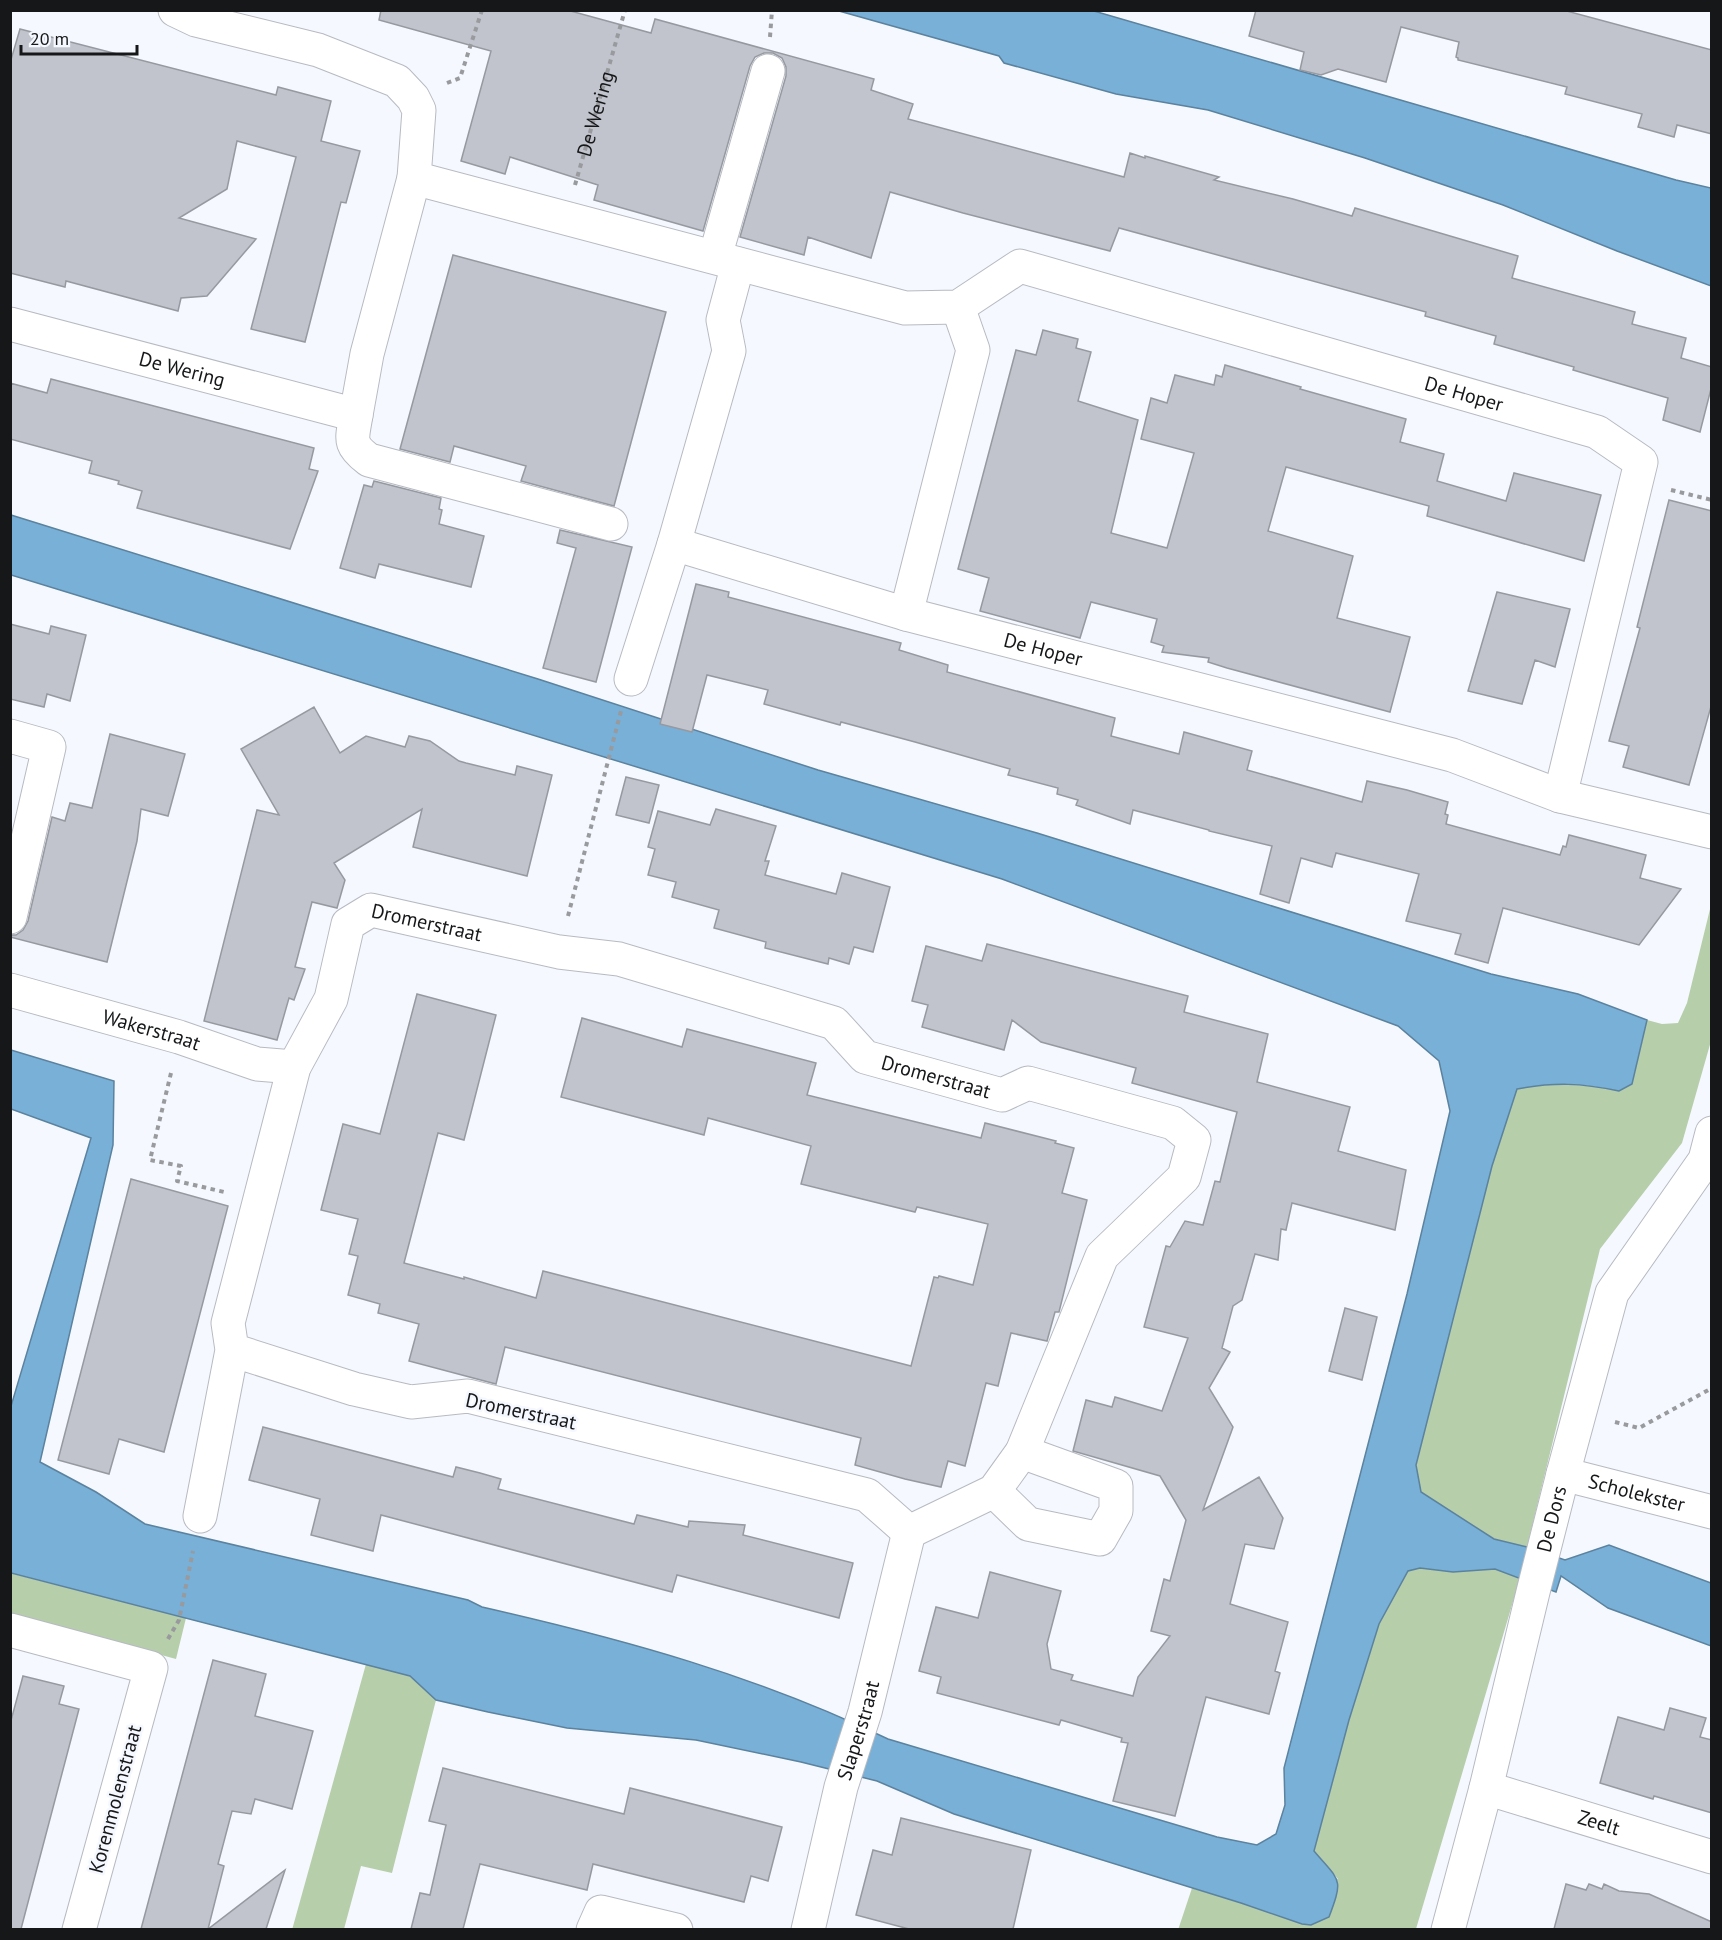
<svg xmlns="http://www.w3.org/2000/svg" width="1722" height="1940" viewBox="0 0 1722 1940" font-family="'PT Sans',sans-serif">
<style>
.green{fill:#b6ceaa}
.water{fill:#78b0d7;stroke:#5b829e;stroke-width:1.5}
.building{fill:#c1c4cc;stroke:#9799a1;stroke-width:1.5}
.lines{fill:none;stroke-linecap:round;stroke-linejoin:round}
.minor-casing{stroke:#b7bac2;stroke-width:35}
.path{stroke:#989a9e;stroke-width:4;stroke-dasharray:4.5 4.5;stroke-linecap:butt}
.minor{stroke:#fff;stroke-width:33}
.labels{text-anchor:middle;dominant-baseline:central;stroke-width:5;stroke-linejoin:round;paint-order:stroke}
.street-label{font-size:20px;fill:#161719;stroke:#f5f8fe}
</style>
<rect width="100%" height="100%" fill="#f5f8fe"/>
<!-- green -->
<path class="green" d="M1711,905V1041L1682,1143L1600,1249L1527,1547L1494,1539L1421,1492L1416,1465L1492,1166L1517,1089C1554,1082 1582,1083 1619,1091L1632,1084L1647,1020L1662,1024L1678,1023L1687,1003Z
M1420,1568L1453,1572L1495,1569L1520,1578L1416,1929L1178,1930L1192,1888L1241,1903L1338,1879L1314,1851L1349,1720L1379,1624L1408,1571Z
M10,1573L186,1618L176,1659L11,1614Z
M366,1664L411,1676L436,1700L392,1873L361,1866L344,1929L292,1930Z"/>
<!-- water -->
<path class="water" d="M839,11H1094L1676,180L1711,188V286L1617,251L1503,205L1365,158L1208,110L1116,94L1004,63L999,56Z
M11,515L538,679L818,770L1037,833L1491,974L1578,994L1647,1020L1632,1084L1619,1091C1581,1083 1555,1082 1517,1089L1492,1166L1416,1465L1421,1492L1494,1539L1527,1547L1565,1560L1609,1545L1711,1583V1646L1608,1608L1561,1576L1556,1592L1495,1569L1453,1572L1420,1568L1408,1571L1379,1624L1349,1720L1314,1851C1340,1882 1344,1877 1329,1917L1311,1925L1302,1924L1241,1903L954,1814L877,1781L801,1762L696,1740L567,1728L488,1712L436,1700L410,1676L11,1573V1406L91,1138L11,1109V1050L114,1081L113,1145L40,1462L96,1492L145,1524L468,1600L482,1607C623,1639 758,1676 888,1739L1217,1837L1257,1845L1276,1834L1285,1805L1284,1768L1407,1294L1450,1111L1439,1061L1398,1026L1002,879L11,575Z"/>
<!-- building -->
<path class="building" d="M381,10H567L651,33L655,19L874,79L871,90L913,104L908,119L1124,177L1130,153L1145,158V156L1219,177L1214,180L1293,199L1352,216L1355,208L1518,256L1512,278L1635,312L1632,324L1686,338L1681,358L1712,367V385L1700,432L1663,420L1668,398L1573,370L1574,367L1494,344L1496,336L1425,316L1426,312L1119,228L1110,251L963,213L890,192L871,258L808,237L804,255L740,237L786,76V67L782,58L773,53H764L755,57L750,66L703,231L594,200L598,185L510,157L505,174L461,161L491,51L379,20Z
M1256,10H1563L1712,50V134L1677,125L1674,137L1638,127L1642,114L1565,94L1567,87L1458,60V58L1456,57L1459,42L1401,27L1386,82L1338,69L1321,75L1300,70L1304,52L1249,36Z
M20,29L276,95L278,87L331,101L321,141L360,151L346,203L341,202L305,342L251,329L296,157L237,141L227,189L179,218L256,239L207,296L181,298L178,311L66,281L65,287L10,273V63Z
M453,255L666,312L614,506L521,481L526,466L454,446L450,462L400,449Z
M1043,330L1078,339L1076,348L1091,352L1078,401L1138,420L1111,533L1167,548L1194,453L1141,439L1151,398L1167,403L1175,375L1214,385L1216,375L1222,377L1225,365L1301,387L1300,389L1406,419L1400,442L1444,454L1437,481L1506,501L1514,473L1601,495L1584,561L1427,516L1429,506L1286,467L1268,531L1353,556L1337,618L1410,637L1390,712L1227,668L1208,662L1209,658L1162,652L1164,646L1151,642L1157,619L1091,602L1080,638L980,611L989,578L958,569L1016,350L1036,355Z
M51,379L314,448L309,469L318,471L290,549L137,508L142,491L118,484L119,481L89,473L92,461L10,439V383L47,393Z
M374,481L441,498L439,509L442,510L439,524L484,536L471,587L379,564L375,578L340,568L364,485L372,487Z
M1669,500L1712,511V703L1689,785L1623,767L1629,746L1609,741L1640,628L1637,627Z
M560,530L632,547L596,682L543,668L576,548L557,543Z
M696,584L729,592L728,597L901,643L899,650L948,665L947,672L1115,718L1111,736L1179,754L1184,732L1252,751L1247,770L1362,802L1367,781L1407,790L1448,802L1445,814L1448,815L1446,824L1519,844L1560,855L1563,846L1566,847L1569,835L1646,855L1640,878L1681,889L1639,945L1503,908L1488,963L1455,954L1461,934L1406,921L1419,874L1336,853L1332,867L1301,858L1289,903L1260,894L1272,846L1209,831V830L1133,810L1130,824L1076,805L1078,800L1057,794L1058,788L1008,775L1010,769L915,742L841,722L840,725L764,704L768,690L707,675L692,732L660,724Z
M1497,592L1570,609L1555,667L1535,660L1522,704L1468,691Z
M10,624L49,634L51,626L86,635L70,701L47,694L44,707L10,699Z
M314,707L340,753L366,736L405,747L409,736L430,741L459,761L466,763L515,775L517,766L552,775L527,876L413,847L422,809L334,863L345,880L337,908L312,902L295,967L305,969L294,1000L289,998L277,1040L204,1021L257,810L279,815L241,749Z
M110,734L185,754L168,816L141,809L137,841L107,962L10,937V935H16L23,930L28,921L52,817L65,821L70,803L92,808Z
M626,777L659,785L649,823L616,815Z
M716,809L776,826L765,861H769L765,875L836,894L842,873L890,887L873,952L854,947L849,964L829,958L828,964L765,948L766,942L714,928L719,910L672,897L676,882L648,875L655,849L648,847L658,811L710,825Z
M987,944L1188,996L1184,1012L1268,1034L1257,1082L1350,1107L1338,1151L1406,1170L1395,1230L1292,1203L1286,1230L1281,1229L1278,1260L1255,1254L1242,1300L1233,1306L1222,1348L1230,1352L1209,1388L1233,1427L1203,1510L1259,1477L1283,1518L1274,1549L1245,1544L1230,1604L1288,1622L1275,1671L1280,1673L1269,1714L1206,1697L1175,1816L1113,1801L1128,1743L1121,1742L1122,1738L1061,1720L1059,1725L937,1693L941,1677L919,1671L936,1607L978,1618L990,1572L1061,1591L1047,1644L1051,1669L1073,1675L1071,1680L1133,1696L1138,1677L1170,1636L1151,1631L1164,1579L1170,1581L1186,1520L1160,1476L1073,1451L1086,1400L1112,1407L1115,1397L1162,1411L1188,1338L1144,1327L1166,1246L1170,1247L1185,1221L1203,1225L1215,1181L1220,1182L1237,1112L1132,1083L1136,1068L1041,1042L1012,1020L1004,1050L922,1027L928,1005L912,1001L926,946L982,961Z
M417,994L496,1015L464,1140L438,1133L404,1263L464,1279V1277L536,1298L543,1271L911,1366L934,1277L938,1278L939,1276L973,1285L988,1224L917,1207L915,1212L801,1184L811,1146L708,1118L704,1135L561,1097L582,1018L682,1047L687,1029L816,1063L807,1095L981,1138L985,1123L1056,1141L1055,1143L1074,1148L1062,1193L1087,1200L1059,1312H1055L1047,1341L1011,1333L998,1386L986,1383L965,1466L948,1461L941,1487L905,1479L855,1465L861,1438L505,1347L496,1384L409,1361L419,1324L378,1313L380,1304L348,1295L358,1256L349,1254L358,1219L321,1210L343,1124L380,1134Z
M131,1179L228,1206L164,1452L119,1439L109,1474L58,1460Z
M1345,1308L1377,1317L1362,1380L1329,1371Z
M263,1427L453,1477L456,1467L480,1473L501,1479L498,1489L634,1524L637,1515L688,1527L689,1521L745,1525L743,1535L853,1563L839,1618L677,1575L672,1592L381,1515L373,1551L311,1535L320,1499L249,1480Z
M213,1660L266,1674L255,1716L313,1731L292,1809L255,1799L251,1814L232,1811L218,1864L224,1866L208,1929L285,1870L266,1929H141Z
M23,1676L64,1686L59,1704L79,1709L21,1929H10V1724Z
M1670,1708L1706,1718L1700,1737L1712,1740V1813L1654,1796L1653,1799L1600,1783L1618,1717L1664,1730Z
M443,1768L624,1814L630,1788L782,1827L768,1881L751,1876L744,1902L593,1864L587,1890L480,1864L463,1929H411L420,1893L430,1895L446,1825L429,1821Z
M901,1818L1031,1850L1013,1929H909L856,1915L873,1850L892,1855Z
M1566,1884L1586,1890L1589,1884L1602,1889L1604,1884L1619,1891L1649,1894L1712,1922V1929H1554Z"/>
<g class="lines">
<defs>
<g id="minor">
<path id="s2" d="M175,10L196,20L318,50L397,81L413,98L419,110L414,178L905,308L958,307L1020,266L1597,432L1641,462L1560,796"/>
<path d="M715,257L768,71"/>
<path id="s3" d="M10,324L356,415L367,354L414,178"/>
<path d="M356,415C352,440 348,444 369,460L611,524"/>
<path id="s4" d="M674,544L906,614L1452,755L1560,796L1712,832"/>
<path d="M906,614L973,350L958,307"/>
<path d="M631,679L674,544L729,351L723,320L738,264"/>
<path d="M10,736L49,747L10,917"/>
<path id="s5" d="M10,990L179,1037L257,1064L294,1067"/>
<path id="s6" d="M1563,1474L1712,1512"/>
<path d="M994,1491L1028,1524L1100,1539L1116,1511V1486L1022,1452"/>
<path id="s7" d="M200,1516L232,1350L228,1323L294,1067L331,999L348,924L371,910L559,952L619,959L834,1023L865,1057L1002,1095L1028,1083L1173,1123L1194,1140L1184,1177L1102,1256L1022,1452L994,1491L909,1532L867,1495L468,1396L411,1402L354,1389L232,1350"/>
<path d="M10,1630L151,1668L79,1930"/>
<path id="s8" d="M1486,1788L1712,1857"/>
<path d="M593,1930L601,1912L676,1930"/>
<path id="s9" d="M808,1930L841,1787L865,1712L909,1532"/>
<path id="s10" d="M1448,1930L1486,1788L1533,1592L1563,1474L1612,1293L1705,1160L1712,1133"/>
</g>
</defs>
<!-- minor casing -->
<use href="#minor" class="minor-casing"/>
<!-- path -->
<g class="path">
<path d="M770,37L772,10"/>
<path d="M447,83L460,78L482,10"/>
<path id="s1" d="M575,185L625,10"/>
<path d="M1671,490L1712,500"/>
<path d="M568,916L621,711"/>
<path d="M171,1073L150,1160L181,1166L177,1181L224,1192"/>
<path d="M1615,1422L1639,1428L1712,1388"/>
<path d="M168,1639L179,1620L193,1551"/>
</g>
<!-- minor -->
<use href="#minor" class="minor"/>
</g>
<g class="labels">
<!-- street labels -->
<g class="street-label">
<text stroke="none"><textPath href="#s1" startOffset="74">De Wering</textPath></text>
<text stroke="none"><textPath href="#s3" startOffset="178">De Wering</textPath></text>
<text stroke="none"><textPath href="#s2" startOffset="1436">De Hoper</textPath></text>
<text stroke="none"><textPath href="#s4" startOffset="384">De Hoper</textPath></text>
<text stroke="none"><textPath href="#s7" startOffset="699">Dromerstraat</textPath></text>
<text stroke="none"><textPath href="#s5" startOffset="147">Wakerstraat</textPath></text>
<text stroke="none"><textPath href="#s7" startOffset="1239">Dromerstraat</textPath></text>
<text transform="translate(521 1411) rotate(12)">Dromerstraat</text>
<text stroke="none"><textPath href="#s6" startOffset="76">Scholekster</textPath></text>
<text stroke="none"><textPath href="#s10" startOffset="424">De Dors</textPath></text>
<text stroke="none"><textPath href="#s9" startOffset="206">Slaperstraat</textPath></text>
<text transform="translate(115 1799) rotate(-75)">Korenmolenstraat</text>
<text stroke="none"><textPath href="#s8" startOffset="118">Zeelt</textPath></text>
</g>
</g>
<!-- border -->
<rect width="1722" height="1940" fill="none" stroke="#161719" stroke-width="24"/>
<!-- scale -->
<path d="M21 45v9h116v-9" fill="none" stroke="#161719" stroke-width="3"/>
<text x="30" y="45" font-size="18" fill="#161719" stroke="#f5f8fe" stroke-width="4.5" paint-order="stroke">20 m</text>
</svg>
